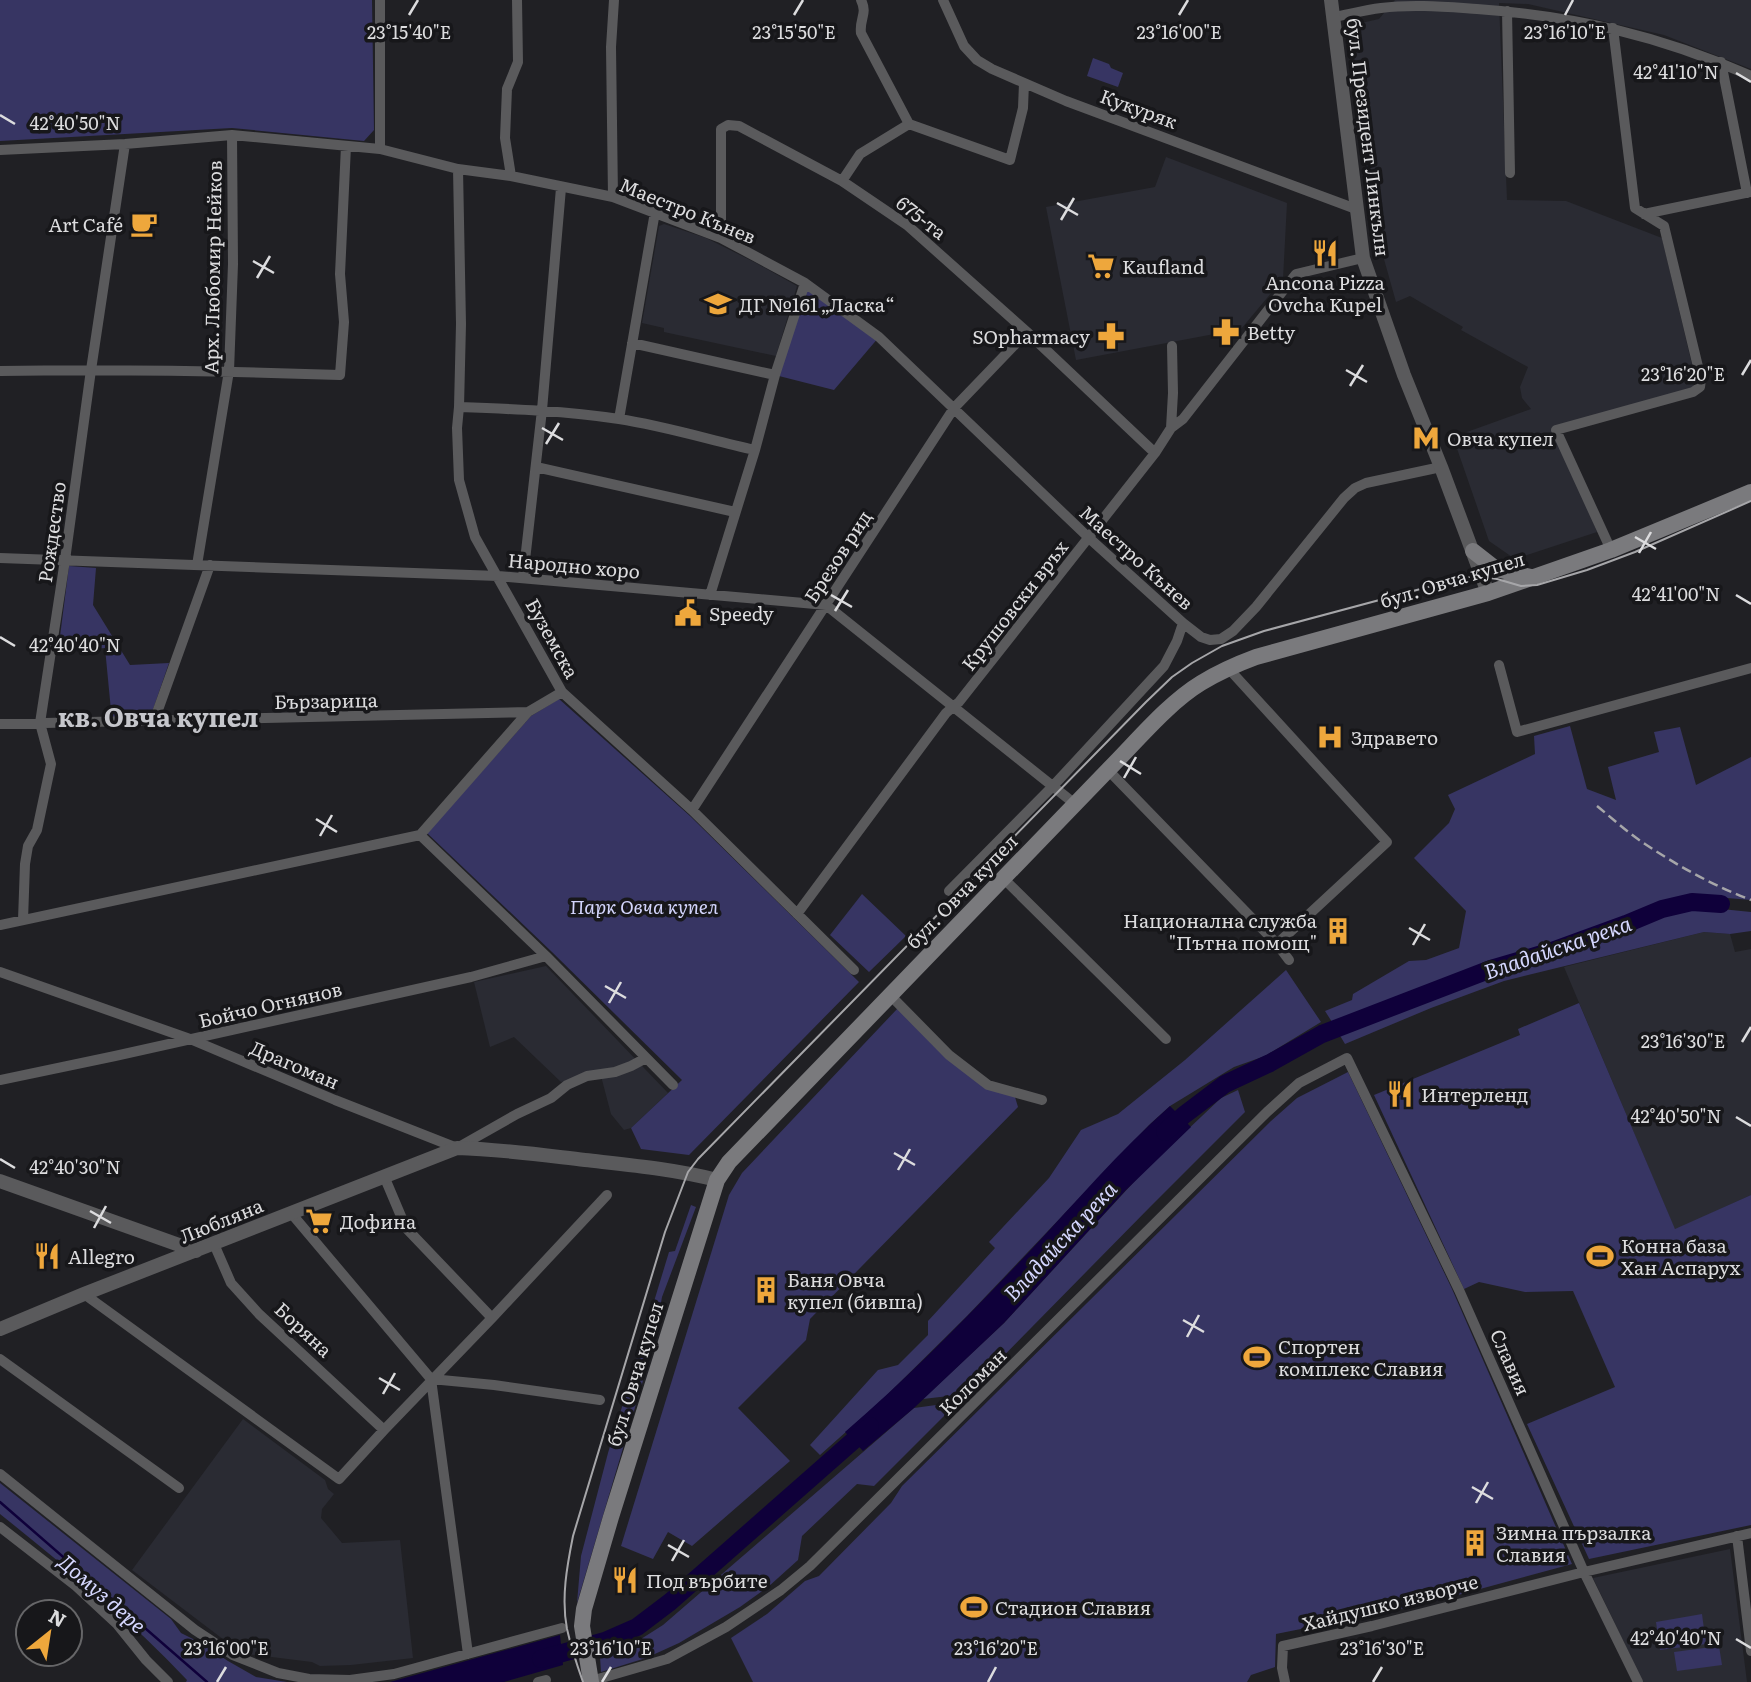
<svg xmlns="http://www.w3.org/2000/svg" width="1751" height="1682" viewBox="0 0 1751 1682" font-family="Literata,serif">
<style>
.built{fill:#2a2b33}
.green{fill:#373563}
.water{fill:#0f003a}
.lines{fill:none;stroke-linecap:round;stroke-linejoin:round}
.stream{stroke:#0f003a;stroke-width:2.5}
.river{stroke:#0f003a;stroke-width:18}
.minor{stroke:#5a5a5c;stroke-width:10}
.tertiary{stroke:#5a5a5c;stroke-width:14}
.secondary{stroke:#7a7a7d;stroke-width:16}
.tram{stroke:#a6a6a9;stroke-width:2}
.rail{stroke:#a6a6a9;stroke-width:2.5;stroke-dasharray:10 5;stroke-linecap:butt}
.ticks{fill:none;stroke:#dcdcde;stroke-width:2.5}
.labels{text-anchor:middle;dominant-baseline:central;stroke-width:7;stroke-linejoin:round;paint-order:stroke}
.street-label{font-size:19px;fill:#dcdcde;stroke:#17171a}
.poi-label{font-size:19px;fill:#dcdcde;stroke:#17171a;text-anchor:start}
.park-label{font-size:19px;font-style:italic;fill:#d3d5fc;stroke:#17171a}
.water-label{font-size:21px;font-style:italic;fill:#d5d7fe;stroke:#17171a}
.district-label{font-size:26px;font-weight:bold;fill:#c5c6cb;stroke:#17171a}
.ticks-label{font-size:18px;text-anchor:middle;fill:#dcdcde;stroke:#17171a;stroke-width:7;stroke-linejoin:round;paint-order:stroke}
</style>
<rect width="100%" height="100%" fill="#202024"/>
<!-- built -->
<path class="built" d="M1395,0H1751V69L1664,35L1528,4L1499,3L1507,200L1566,201L1662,238L1695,377L1693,388L1557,430L1597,532L1515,559L1489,541L1453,437L1531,409L1522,398L1520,387L1528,367L1461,330L1463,327L1410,296L1396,302L1382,252L1370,191L1348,26L1379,19Z
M1166,157L1287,203L1283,279L1241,329L1076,360L1046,207L1155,187Z
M664,224L706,238L756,263L797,286L776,356L664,332V328L642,323L659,226Z
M1704,932L1730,934L1735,952L1751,949V1195L1675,1230L1564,967Z
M546,966L668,1093L631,1128L624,1130L611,1114L601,1076L561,1082L514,1037L490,1047L474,982Z
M243,1419L325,1480L328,1489L334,1494L322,1509L321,1518L342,1543L400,1540L413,1658L351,1665L320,1666L312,1662L247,1654L232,1646L132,1570Z
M1730,1549L1747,1682H1643L1593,1578Z"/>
<!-- green -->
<path class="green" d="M0,0H372L374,130L364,141L232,128L0,141Z
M1093,58L1109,64L1111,68L1123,73L1118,87L1087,76Z
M805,283L879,337L834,390L775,375Z
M69,566L96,568L93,605L130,665L169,663L149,721H112L105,648L58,652Z
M559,699L690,816L859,982L689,1155L641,1149L631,1128L682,1080L552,952L427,833L531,716Z
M1570,726L1587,789L1616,800L1608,767L1659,752L1654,732L1680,727L1696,785L1751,757V900L1715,897H1687L1655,905L1573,939L1488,965L1332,1022L1325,1011L1352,1000L1353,994L1409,961L1426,960L1459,948L1466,911L1414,858L1449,823L1455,809L1448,795L1535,754L1534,736Z
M862,894L906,936L869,972L830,935Z
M1692,906L1751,912V931L1730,934L1704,932L1504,981L1431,1008L1345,1044L1339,1034L1384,1015L1502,972L1554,956L1599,940L1667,912Z
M1286,970L1321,1022L1265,1056L1234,1067L1170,1106L1149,1125L967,1316L884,1398L820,1455L810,1445L878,1370L898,1365L928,1335V1321L995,1248L989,1242L1049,1178L1081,1130L1118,1114L1185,1060Z
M1579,1003L1675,1229L1751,1195V1525L1589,1559L1527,1424L1615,1387L1573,1291L1525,1292L1479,1282L1464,1289L1374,1095L1520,1035L1518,1029Z
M898,1008L947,1058L1015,1097L1018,1107L810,1319L806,1340L738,1408L790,1461L692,1546L668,1532L653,1559L621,1546L729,1195L742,1173Z
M1348,1072L1452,1289L1572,1564L1425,1604L1276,1634L1275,1667L1251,1675L1247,1682H753L731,1638L767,1614L805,1581L819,1576L891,1503L902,1486L1271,1121L1297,1098Z
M1238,1090L1245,1112L1150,1207L966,1394L923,1399L1004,1323L1144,1171L1221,1098Z
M691,1205L696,1207L662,1297L653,1347L577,1603L581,1556L608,1453L669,1252L675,1251Z
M958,1402L874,1486L857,1484L802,1536L798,1560L768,1587L740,1607L679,1643L646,1658L601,1672L600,1657L630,1646L663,1625L914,1408Z
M0,1483L171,1619L181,1633L199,1642L228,1661L256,1677L287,1682H186L187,1680C130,1619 65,1566 0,1514Z
M1702,1614L1706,1644L1660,1650L1656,1622Z
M1719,1646L1722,1665L1677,1671L1674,1652Z"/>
<!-- water -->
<path class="water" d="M1170,1106L1191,1127L1126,1190L1004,1323L914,1408L863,1451L845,1432C910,1376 970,1314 1029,1252C1075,1203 1119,1151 1170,1106Z
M560,1635L563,1665L504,1682H390Z"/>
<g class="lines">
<!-- stream -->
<path class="stream" d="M0,1502L207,1682"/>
<!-- river -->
<path class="river" d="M1165,1132L1184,1115L1225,1084L1270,1063L1322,1034L1491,969L1552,951L1626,924L1662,909L1692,902L1721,904
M541,1659L605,1641L637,1627L670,1602L870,1426"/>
<!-- minor -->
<path class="minor" d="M380,0V149
M861,0C868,14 859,19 861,33L909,124L1010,160L1023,108L1024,83
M943,0L964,46L977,60L992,69L1066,101L1356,209
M1507,11L1510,173
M1334,17C1350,14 1365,10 1381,8C1413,4 1446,7 1477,9C1575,16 1661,36 1751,76
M1721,62L1747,193
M0,150L125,144L232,135L380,149L458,169L511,176L613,197L721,238L805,283L879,337L1089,538L1183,623L1201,637L1210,640L1221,639L1233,631L1256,607L1344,498L1355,488L1366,483L1441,467
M458,169L461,324L459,407L457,428L459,480L475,537L562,692L692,810L854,970
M511,176L505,138L507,89L518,62L517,0
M842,181L860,154L909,124
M613,197L611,47L614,0
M1644,214L1751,192
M721,238V129L728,125L739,126L842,181L907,225L1027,332L1155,453
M632,343L775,375
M0,371C114,369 227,371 340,375L344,322L340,274L346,146
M459,407C513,409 566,411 619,419C665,426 710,440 755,450
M619,419L655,212
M1171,428L1173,393L1172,346
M536,467L735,512
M1611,550L1556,430L1693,392L1700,387L1701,379L1664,226L1635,208L1613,28
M0,558L498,576L826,605L1075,804
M197,565L229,371L233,264L232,135
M523,578L542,410L561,188
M710,595L755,450L775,375L805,283
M1499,665L1517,732L1751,668
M1228,668L1387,842L1277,944
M154,721L210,565
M0,724L528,712
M1108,770L1277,944L1289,960
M692,810L954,408L1027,332
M420,835L546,956L673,1085
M420,835L528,712L562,692
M1004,879L1166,1039
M949,891L1053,786L1164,666L1177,641L1183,623
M797,914L946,713L959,702L1155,453L1171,428L1183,419L1296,274L1363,258
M23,920L25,864L28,846L37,830L51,764L40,723L65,560L91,370L125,144
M0,925L420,835
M0,972L190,1039L335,1100L457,1148L517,1114L551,1098L567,1085L587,1076L615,1072L631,1066L646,1058
M890,995L949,1055L988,1085L1042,1100
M0,1080L115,1056L471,977L546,956
M384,1176L406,1228L492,1318
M291,1213L431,1379L494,1385L600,1400
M214,1244L231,1283L259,1314L384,1430
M84,1294L339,1479L384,1430L492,1318L607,1195
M0,1359L179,1488
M431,1379L468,1654
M0,1474L195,1630L233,1655L278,1673L309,1679L350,1680L394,1674L562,1628
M0,1527L76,1586L117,1624L146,1660L168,1682
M1737,1536L1751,1651
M591,1681L667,1659L726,1627L781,1590L810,1566L1267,1112L1299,1083L1347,1058L1459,1290L1584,1572L1638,1682
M538,1682L546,1680
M1285,1682L1282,1668L1283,1646L1372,1626L1584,1572L1751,1533"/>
<!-- tertiary -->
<path class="tertiary" d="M1331,0L1363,258L1404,375L1441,467L1488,593
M0,1181L196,1251
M0,1329L84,1294L457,1148C500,1149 542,1155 585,1160C629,1165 674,1169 717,1180"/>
<!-- secondary -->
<path class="secondary" d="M1473,551L1496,569L1531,577
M591,1682L582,1626L584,1609L611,1517L717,1180L729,1162L1108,770C1136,742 1168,703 1201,683C1219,672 1237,664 1256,657L1488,593L1611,550L1751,492"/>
<!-- tram -->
<path class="tram" d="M583,1682C577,1665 571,1647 567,1629C561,1598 567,1566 573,1536L665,1232L688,1172L698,1159L1146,702L1172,677L1192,663L1222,646L1264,631L1454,580L1477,576L1497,579L1521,586L1537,585L1587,570L1635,552L1751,501"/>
<!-- rail -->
<path class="rail" d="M1597,806C1613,819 1628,833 1645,844C1678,866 1714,886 1751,900"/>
</g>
<!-- ticks -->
<path class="ticks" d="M409,15L418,0M794,15L803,0M1179,15L1188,0M1565,15L1573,0M1736,73L1751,82M0,115L15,124M1057,203L1078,215M1061,220L1074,198M253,261L274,273M257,278L270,256M1346,370L1367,382M1742,375L1751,360M1350,386L1363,365M542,428L563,440M546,444L559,423M1635,537L1656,549M1639,553L1651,532M831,595L852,607M1736,595L1751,604M835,611L848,590M0,637L15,646M1120,761L1141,774M1124,778L1136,757M316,819L337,832M320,836L332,815M1409,928L1430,940M1413,945L1425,924M605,986L626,998M609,1003L621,982M1742,1042L1751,1027M1736,1117L1751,1126M894,1153L915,1165M0,1159L15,1168M898,1170L910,1149M90,1211L111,1223M94,1228L106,1206M1183,1320L1204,1332M1187,1337L1199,1315M379,1378L400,1390M383,1394L395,1373M1472,1487L1493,1499M1476,1503L1488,1482M668,1545L689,1557M672,1561L684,1540M1736,1639L1751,1648M217,1682L226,1667M602,1682L611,1667M988,1682L996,1667M1373,1682L1382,1667"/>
<!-- icons -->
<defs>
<symbol id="cafe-bare" viewBox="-9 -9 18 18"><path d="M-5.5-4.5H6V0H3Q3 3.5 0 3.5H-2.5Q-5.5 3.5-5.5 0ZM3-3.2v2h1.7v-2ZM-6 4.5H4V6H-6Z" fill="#eea73c" stroke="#17171a" stroke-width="2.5" paint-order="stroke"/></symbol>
<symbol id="restaurant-bare" viewBox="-9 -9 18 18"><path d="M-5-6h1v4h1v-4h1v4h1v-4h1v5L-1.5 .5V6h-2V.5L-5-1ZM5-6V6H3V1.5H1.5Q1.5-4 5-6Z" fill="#eea73c" stroke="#17171a" stroke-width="2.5" paint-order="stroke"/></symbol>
<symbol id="supermarket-bare" viewBox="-9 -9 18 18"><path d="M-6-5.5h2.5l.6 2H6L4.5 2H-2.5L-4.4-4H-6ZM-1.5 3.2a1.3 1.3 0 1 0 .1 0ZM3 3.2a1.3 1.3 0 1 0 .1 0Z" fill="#eea73c" stroke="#17171a" stroke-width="2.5" paint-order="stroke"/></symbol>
<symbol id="school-bare" viewBox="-9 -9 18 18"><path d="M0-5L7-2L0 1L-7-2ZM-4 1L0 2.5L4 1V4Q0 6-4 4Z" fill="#eea73c" stroke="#17171a" stroke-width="2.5" paint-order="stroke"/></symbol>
<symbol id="pharmacy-bare" viewBox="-9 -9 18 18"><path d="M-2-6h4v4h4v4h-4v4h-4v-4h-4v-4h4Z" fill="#eea73c" stroke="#17171a" stroke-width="2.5" paint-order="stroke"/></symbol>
<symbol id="metro-bare" viewBox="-9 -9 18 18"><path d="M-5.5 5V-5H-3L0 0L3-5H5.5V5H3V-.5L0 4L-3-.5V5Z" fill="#eea73c" stroke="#17171a" stroke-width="2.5" paint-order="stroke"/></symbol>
<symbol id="civic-bare" viewBox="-9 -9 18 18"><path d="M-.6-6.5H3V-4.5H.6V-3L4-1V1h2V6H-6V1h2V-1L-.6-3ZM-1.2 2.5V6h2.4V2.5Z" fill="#eea73c" stroke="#17171a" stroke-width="2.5" paint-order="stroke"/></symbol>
<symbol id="hospital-bare" viewBox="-9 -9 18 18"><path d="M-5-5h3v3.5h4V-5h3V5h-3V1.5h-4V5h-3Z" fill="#eea73c" stroke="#17171a" stroke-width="2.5" paint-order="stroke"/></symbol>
<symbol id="building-bare" viewBox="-9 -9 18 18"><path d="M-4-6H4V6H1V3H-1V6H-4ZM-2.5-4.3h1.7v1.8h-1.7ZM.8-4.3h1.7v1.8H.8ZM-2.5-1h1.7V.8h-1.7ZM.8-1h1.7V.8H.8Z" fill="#eea73c" stroke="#17171a" stroke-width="2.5" paint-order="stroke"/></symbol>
<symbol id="stadium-bare" viewBox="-9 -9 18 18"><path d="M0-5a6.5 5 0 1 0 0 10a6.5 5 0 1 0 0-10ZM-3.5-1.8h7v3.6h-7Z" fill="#eea73c" stroke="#17171a" stroke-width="2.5" paint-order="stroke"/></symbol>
</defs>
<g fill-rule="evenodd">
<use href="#cafe-bare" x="125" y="205" width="38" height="38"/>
<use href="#restaurant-bare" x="1306" y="234" width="38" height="38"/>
<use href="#supermarket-bare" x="1082" y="247" width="38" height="38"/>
<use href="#school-bare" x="699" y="285" width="38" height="38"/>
<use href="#pharmacy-bare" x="1207" y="313" width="38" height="38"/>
<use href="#pharmacy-bare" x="1092" y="317" width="38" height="38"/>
<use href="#metro-bare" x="1407" y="419" width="38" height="38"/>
<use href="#civic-bare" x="669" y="594" width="38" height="38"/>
<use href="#hospital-bare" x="1311" y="718" width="38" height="38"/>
<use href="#building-bare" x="1319" y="912" width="38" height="38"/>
<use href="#restaurant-bare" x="1381" y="1075" width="38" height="38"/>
<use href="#supermarket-bare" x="300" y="1202" width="38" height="38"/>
<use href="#restaurant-bare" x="28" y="1237" width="38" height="38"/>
<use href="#stadium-bare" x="1581" y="1237" width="38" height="38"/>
<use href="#building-bare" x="747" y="1271" width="38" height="38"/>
<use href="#stadium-bare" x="1238" y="1338" width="38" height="38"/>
<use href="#building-bare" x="1456" y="1524" width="38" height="38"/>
<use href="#restaurant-bare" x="606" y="1561" width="38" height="38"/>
<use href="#stadium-bare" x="955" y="1588" width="38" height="38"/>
</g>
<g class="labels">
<!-- street labels -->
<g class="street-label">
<text transform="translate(1139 108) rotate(20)">Кукуряк</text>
<text transform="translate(1369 137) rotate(83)">бул. Президент Линкълн</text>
<text transform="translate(688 210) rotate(22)">Маестро Кънев</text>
<text transform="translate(922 217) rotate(38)">675-та</text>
<text transform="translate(212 267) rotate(-89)">Арх. Любомир Нейков</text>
<text transform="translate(51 532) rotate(-82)">Рождество</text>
<text transform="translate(837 556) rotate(-57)">Брезов рид</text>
<text transform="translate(1137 557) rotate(42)">Маестро Кънев</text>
<text transform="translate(574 565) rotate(5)">Народно хоро</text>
<text transform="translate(1452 579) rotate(-17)">бул. Овча купел</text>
<text transform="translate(1014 605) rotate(-52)">Крушовски връх</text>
<text transform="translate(553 638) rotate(61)">Буземска</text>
<text transform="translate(326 700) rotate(-1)">Бързарица</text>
<text transform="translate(961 891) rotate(-46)">бул. Овча купел</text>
<text transform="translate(270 1004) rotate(-13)">Бойчо Огнянов</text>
<text transform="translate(295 1064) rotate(23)">Драгоман</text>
<text transform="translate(221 1220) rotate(-22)">Любляна</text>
<text transform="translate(304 1329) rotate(43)">Боряна</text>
<text transform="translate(1511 1362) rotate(66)">Славия</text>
<text transform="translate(634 1374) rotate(-73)">бул. Овча купел</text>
<text transform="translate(972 1381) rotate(-45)">Коломан</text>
<text transform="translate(1390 1602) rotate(-14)">Хайдушко изворче</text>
</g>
<!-- poi labels -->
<g class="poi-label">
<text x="123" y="224" text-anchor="end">Art Café</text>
<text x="1122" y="266">Kaufland</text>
<text x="1325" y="282" text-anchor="middle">Ancona Pizza<tspan x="1325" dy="22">Ovcha Kupel</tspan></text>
<text x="739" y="304">ДГ №161 „Ласка“</text>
<text x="1247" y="332">Betty</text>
<text x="1090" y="336" text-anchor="end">SOpharmacy</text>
<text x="1447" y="438">Овча купел</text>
<text x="709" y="613">Speedy</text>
<text x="1351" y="737">Здравето</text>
<text x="1317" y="920" text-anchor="end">Национална служба<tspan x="1317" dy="22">"Пътна помощ"</tspan></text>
<text x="1421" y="1094">Интерленд</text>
<text x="340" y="1221">Дофина</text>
<text x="1621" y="1245">Конна база<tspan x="1621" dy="22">Хан Аспарух</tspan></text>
<text x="68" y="1256">Allegro</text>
<text x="787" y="1279">Баня Овча<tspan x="787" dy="22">купел (бивша)</tspan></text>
<text x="1278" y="1346">Спортен<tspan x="1278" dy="22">комплекс Славия</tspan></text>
<text x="1496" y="1532">Зимна пързалка<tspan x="1496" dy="22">Славия</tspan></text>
<text x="646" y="1580">Под върбите</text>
<text x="995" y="1607">Стадион Славия</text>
</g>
<!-- park labels -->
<g class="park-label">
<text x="644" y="906">Парк Овча купел</text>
</g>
<!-- water labels -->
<g class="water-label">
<text transform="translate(1557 946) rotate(-19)">Владайска река</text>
<text transform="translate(1059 1240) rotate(-47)">Владайска река</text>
<text transform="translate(103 1592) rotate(41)">Домуз дере</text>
</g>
<!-- district labels -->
<g class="district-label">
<text x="158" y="715">кв. Овча купел</text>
</g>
</g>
<g class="ticks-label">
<text x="409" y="39">23°15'40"E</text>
<text x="794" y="39">23°15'50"E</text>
<text x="1179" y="39">23°16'00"E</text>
<text x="1565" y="39">23°16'10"E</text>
<text x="1676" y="79">42°41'10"N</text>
<text x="75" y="130">42°40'50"N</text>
<text x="1683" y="381">23°16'20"E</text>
<text x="1676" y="601">42°41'00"N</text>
<text x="75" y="652">42°40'40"N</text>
<text x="1683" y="1048">23°16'30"E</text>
<text x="1676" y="1123">42°40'50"N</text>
<text x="75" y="1174">42°40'30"N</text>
<text x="1676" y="1645">42°40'40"N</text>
<text x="226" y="1655">23°16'00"E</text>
<text x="611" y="1655">23°16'10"E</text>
<text x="996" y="1655">23°16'20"E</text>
<text x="1382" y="1655">23°16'30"E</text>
</g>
<!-- north arrow -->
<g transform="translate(49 1633) rotate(30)"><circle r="33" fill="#17171a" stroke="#666668" stroke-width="2"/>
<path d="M0-5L12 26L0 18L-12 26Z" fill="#eea73c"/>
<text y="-10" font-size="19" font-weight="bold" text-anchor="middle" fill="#dcdcde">N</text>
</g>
</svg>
